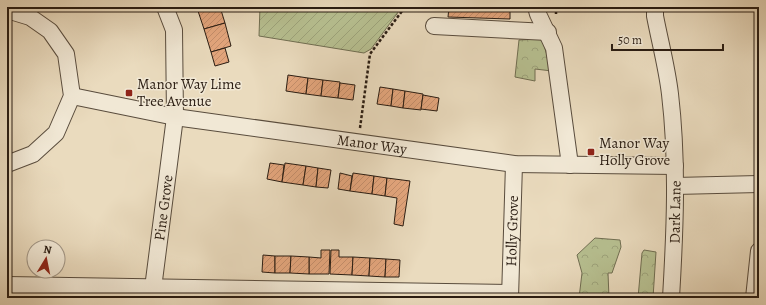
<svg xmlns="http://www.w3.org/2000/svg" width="766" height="305" viewBox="0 0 766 305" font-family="Alegreya,serif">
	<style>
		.park { fill: url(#park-crowns); stroke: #706e52 }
		.garden { fill: url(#garden-furrows); stroke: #706e52 }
		.building { fill: url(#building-hatch); stroke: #291c12 }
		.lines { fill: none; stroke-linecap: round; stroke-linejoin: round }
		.minor-casing { stroke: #594c3d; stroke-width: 18 }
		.path { stroke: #291c12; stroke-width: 2.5; stroke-dasharray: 3 2; stroke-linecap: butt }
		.minor { stroke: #f1e8d5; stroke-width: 16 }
		.poi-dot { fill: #8f2418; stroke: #f1e8d5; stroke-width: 1.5 }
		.labels { text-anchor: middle; stroke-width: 3; stroke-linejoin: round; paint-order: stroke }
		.poi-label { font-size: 15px; fill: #291c12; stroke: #f1e8d5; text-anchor: start }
		.street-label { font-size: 15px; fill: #291c12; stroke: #f1e8d5 }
	</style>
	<defs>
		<pattern id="park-crowns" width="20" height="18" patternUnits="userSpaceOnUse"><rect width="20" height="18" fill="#b7c091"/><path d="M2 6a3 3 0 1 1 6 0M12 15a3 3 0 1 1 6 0" fill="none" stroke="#9da47c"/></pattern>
		<pattern id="garden-furrows" width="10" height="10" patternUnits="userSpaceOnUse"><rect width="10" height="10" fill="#b7c091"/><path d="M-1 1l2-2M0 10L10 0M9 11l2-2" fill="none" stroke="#9da47c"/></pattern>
		<pattern id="building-hatch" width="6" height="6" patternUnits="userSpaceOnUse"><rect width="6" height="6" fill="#e4a67d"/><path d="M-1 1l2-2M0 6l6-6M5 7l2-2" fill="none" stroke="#c48e6b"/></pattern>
	</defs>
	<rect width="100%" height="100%" fill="#eadbbe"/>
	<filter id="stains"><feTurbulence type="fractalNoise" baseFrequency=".005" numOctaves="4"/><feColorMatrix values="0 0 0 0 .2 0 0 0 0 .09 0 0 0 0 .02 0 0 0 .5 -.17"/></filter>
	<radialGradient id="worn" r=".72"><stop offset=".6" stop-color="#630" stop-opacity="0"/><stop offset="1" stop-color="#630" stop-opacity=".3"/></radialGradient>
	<g class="park">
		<path d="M542,39L552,71L535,69V81L515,77L519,40Z"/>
		<path d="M595,238L620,240L621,247L612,273H608L609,298H579L582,273L577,255Z"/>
		<path d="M644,250L656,252L653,298H638L642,253Z"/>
	</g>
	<path class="garden" d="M260,7H402L371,49L364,53L259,36Z"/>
	<g class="building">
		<path d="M202,7H220L225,23L204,29L197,8Z"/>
		<path d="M449,7H510V19L448,17Z"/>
		<path d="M225,23L231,46L211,52L204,29Z"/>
		<path d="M225,48L229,62L215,66L211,52Z"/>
		<path d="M288,75L308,78L306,94L286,91Z"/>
		<path d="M308,78L323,80L321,96L306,94Z"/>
		<path d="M323,80L340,82L338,98L321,96Z"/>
		<path d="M340,83L355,85L353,100L338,98Z"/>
		<path d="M380,87L393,89L391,106L377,104Z"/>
		<path d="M393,89L405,91L403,108L391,106Z"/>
		<path d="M405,91L423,94L421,110L403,108Z"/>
		<path d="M423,95L439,98L437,111L421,109Z"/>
		<path d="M270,163L284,165L282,182L267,179Z"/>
		<path d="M285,163L306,166L303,185L282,182Z"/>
		<path d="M306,166L318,168L316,187L303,185Z"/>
		<path d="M318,168L331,170L328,188L316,187Z"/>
		<path d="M340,173L352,176L350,191L338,189Z"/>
		<path d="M353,173L374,176L372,194L350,191Z"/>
		<path d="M374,176L387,178L385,196L372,194Z"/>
		<path d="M387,178L410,181L403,226L394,224L397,198L385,196Z"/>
		<path d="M321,250H330L329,274H309V257L321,258Z"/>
		<path d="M331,250H339V257H353L352,275L330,274Z"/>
		<path d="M263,255L275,256V273L262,272Z"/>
		<path d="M275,256H291L290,273H275Z"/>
		<path d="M291,256L309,257V274L290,273Z"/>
		<path d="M353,257L370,258L369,276L352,275Z"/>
		<path d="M370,258L386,259L385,277L369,276Z"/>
		<path d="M386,259L400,260L399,277H385Z"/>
	</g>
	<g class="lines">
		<g class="minor-casing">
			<g id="minor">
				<path d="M536,7L538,14L554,48L570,165"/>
				<path d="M655,7V16C660,42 667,68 670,94C678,162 675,230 671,298"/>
				<path d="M7,10L30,17L50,31L66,54L72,96L56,133L33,154L7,164"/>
				<path d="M434,26L548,32"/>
				<path id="s1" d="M72,96L175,117L514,164L675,166"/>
				<path d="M675,186L759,184"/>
				<path d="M7,285L510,293"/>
				<path id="s2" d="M152,296L175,117L174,30L165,7"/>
				<path id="s3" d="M510,298L514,164"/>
				<path d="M754,298L759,251"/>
			</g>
		</g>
		<g class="path">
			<path d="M556,14V7"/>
			<path d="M360,128L370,54L405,7"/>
		</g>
		<use href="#minor" class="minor"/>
	</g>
	<g class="poi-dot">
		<rect x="125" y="89" width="8" height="8" rx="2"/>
		<rect x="587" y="148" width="8" height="8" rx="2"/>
	</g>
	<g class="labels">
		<g class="poi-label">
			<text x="137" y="89">Manor Way Lime<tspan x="137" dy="17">Tree Avenue</tspan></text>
			<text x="599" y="148">Manor Way<tspan x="599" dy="17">Holly Grove</tspan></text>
		</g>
		<g class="street-label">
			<text dy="5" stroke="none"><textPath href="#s1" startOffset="304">Manor Way</textPath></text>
			<text dy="5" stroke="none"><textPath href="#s2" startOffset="89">Pine Grove</textPath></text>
			<text transform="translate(675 212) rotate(-89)" y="5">Dark Lane</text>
			<text dy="5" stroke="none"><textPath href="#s3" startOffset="67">Holly Grove</textPath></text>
		</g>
	</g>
	<rect width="766" height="305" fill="none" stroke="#eadbbe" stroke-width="24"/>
	<rect x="8" y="8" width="750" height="289" fill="none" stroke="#291c12" stroke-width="2"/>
	<rect x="12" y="12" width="742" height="281" fill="none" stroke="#291c12"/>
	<g transform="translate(46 259) rotate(10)"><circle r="19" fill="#f1e8d5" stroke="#a19687"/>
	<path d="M0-3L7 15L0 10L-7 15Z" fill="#8f2418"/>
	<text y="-6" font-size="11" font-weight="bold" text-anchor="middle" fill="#291c12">N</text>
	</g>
	<path d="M612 44v6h111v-6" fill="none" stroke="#291c12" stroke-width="2"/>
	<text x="618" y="44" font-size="12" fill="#291c12" stroke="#f1e8d5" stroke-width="3" paint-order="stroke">50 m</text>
	<rect width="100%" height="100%" filter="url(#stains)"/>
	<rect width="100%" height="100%" fill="url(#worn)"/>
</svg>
